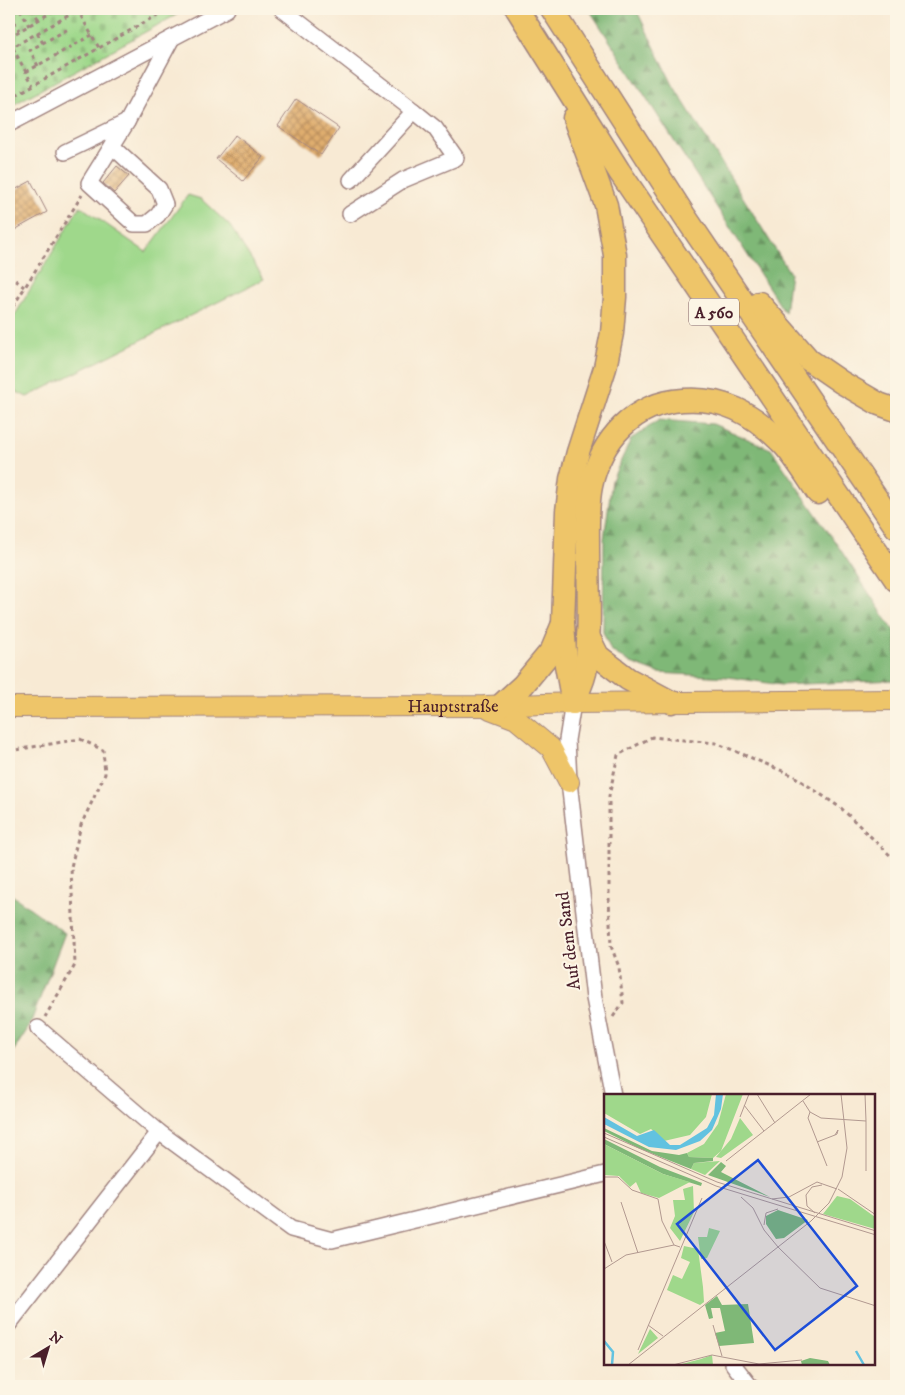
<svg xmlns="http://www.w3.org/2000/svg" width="905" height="1395" viewBox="0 0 905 1395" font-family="'IM FELL DW Pica',serif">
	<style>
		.green { fill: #9fd88b; stroke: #747c5b }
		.forest { fill: url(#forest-firs); stroke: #646c51 }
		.cemetery { fill: url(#cemetery-stones); stroke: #747c5b }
		.building { fill: url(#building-cross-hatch) }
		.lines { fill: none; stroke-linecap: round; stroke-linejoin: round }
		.minor-casing { stroke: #a18480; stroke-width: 18 }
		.major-casing { stroke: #a18480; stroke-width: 22 }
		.highway-casing { stroke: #a18480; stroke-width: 25 }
		.path { stroke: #a18480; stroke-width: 3; stroke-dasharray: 4 4; stroke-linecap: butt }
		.minor { stroke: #fff; stroke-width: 15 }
		.major { stroke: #eec569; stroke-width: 20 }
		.highway { stroke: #eec569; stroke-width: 22 }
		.labels { text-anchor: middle; stroke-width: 4; stroke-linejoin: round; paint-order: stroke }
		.shield { fill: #fcf5e5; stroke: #7f5f63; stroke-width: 1 }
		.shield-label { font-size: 16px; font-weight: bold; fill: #4a1f2b }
		.street-label { font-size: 18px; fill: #4a1f2b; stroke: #fcf5e5 }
		.inset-river { fill: none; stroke: #62c2e0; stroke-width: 2.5 }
		.inset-road { fill: none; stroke: #b29990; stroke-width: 1 }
		.view { fill: #1d4ed8; fill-opacity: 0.15; stroke: #1d4ed8; stroke-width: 2.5 }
		.inset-edge { fill: none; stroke: #4a1f2b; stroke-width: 2.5 }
	</style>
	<defs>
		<pattern id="forest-firs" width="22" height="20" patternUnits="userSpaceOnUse" patternTransform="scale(1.25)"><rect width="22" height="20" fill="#7fb877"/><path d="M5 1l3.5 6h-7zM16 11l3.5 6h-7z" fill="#6a9562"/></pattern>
		<pattern id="cemetery-stones" width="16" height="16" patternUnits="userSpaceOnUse" patternTransform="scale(1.25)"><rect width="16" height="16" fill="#9fd88b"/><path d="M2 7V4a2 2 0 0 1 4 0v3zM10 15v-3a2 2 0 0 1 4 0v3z" fill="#8ab978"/></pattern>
		<pattern id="building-cross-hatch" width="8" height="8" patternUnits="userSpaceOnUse" patternTransform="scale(1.25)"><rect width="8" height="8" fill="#dfad6e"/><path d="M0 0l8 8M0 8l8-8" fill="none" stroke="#b78c5b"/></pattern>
	</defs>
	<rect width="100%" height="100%" fill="#fcf5e5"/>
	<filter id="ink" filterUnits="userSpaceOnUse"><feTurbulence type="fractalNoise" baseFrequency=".02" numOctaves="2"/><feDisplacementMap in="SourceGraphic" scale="10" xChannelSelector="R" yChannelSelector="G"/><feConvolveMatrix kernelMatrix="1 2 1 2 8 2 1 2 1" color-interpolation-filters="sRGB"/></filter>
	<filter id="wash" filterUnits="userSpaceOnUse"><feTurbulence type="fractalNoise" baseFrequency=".0096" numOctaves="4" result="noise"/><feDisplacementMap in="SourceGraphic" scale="20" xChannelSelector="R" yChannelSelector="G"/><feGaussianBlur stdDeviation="1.12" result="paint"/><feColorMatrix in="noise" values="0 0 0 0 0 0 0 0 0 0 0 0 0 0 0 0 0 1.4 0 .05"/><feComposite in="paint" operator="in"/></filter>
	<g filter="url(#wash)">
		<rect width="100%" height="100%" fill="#f8ead4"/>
		<path class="green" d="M188,195L201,199L230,226L264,279L27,397L9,388V325L80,206L146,252Z"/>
		<g class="forest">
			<path d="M589,9H636L673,85L790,273L785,313Z"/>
			<path d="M659,420L713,424L771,449L836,543L896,634V680L781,685L728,677L658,673L631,663L611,651L603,632L604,539L612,480L631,439Z"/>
			<path d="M9,893L65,933L29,1027L9,1058Z"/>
		</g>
		<path class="cemetery" d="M9,9H187L9,107Z"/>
		<g id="blocks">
			<g class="building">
				<path d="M296,99L339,128L321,155L278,126Z"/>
				<path d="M235,135L263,157L243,181L216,159Z"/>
				<path d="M117,166L129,176L114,193L103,183Z"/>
				<path d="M31,181L47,212L9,233V193Z"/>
			</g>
		</g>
	</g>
	<g filter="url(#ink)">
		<use href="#blocks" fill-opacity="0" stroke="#a18480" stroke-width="1"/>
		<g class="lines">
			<g class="minor-casing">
				<g id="minor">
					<path d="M282,9L414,111L351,180"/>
					<path d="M9,124L227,9"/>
					<path d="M112,146L159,189L165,204L158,215L147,224H134L89,183L127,122L172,38"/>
					<path d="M65,152L127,122"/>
					<path d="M350,214L403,180L456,158L435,128L414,111"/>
					<path d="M573,703L567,740L569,782L594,998L613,1095"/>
					<path d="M38,1028L159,1132"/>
					<path d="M9,1324L159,1132L291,1229L332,1240L605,1174"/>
					<path d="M733,1364L750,1386"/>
				</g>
			</g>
			<g class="major-casing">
				<g id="major">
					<path id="s1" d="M9,707L484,706L573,703L896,700"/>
					<path d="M490,709L516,719L551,748L569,782"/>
				</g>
			</g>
			<g class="highway-casing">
				<g id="highway">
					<path d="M517,9L619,171L896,580"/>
					<path d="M552,9L684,215L896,527"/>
					<path d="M759,303L809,360L841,382L879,404L896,410"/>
					<path d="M588,636L598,656L628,679L671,702"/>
					<path d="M573,703L566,665L563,623L567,511L571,479L578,452L605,368L612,333L615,297V255L606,205L574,118"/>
					<path d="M573,703C578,692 585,679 586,667C591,628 588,586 588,546C588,526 587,506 591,486C601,439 634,403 683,400C723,397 752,413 780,441C794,454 807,477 818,493"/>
					<path d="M500,706L523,685L552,650L562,626"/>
				</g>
			</g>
			<g class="path">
				<path d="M20,9L29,26"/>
				<path d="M32,9L39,20"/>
				<path d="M43,9L47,16"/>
				<path d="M77,9L99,48"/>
				<path d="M9,11L10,14L20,9"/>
				<path d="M96,12L102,9"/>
				<path d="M10,14L19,30"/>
				<path d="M37,33L43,43"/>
				<path d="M9,37L57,9"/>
				<path d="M9,41L33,85"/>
				<path d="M9,49L80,9"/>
				<path d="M9,62L18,57"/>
				<path d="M38,66L30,50L70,28"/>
				<path d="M26,72L92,35"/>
				<path d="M9,99L168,9"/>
				<path d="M9,275L24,287"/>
				<path d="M9,313L82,195"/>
				<path d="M9,751L80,739L103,750L105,774L81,825L71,867L75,965L45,1017"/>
				<path d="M613,1017L623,1003L619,967L611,946L609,898V796L618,755L652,737L716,743L792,775L841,808L896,861"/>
			</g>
			<use href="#minor" class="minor"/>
			<use href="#major" class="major"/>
			<use href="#highway" class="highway"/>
		</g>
	</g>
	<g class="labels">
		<rect class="shield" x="689" y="298.5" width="50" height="27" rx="4"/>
		<g class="shield-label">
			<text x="714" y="318">A 560</text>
		</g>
		<g class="street-label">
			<text dy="6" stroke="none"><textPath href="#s1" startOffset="444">Hauptstraße</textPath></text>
			<text transform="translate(568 941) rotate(-97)" y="6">Auf dem Sand</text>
		</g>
	</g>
	<g transform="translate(604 1094)">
		<rect width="271" height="271" fill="#f8ead4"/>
		<path d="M0,0H108L102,23L86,41L60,47L47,35L36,40L0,19ZM122,0H139L117,57L109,64L85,63L83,59L100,50L114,30ZM136,24L149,41L117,64L112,63L127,45ZM116,67L101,81L87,75L90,69ZM233,102L246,105L271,123V135L219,120ZM105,134L116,137L103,164L97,165L94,143H103ZM80,152L94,155L99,193L100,208L96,211L63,196L69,181L78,185L86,168L77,164ZM46,235L54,244L34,260ZM108,261L109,271H74L97,265Z" fill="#9fd88b"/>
		<path d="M0,34L48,57L75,61L83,59L85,63L109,64V67L90,69L87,75L34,54L0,37ZM0,45L56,73L98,89L97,92L59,80L0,50ZM117,68L122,72L117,78L166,103L104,81ZM174,116L204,126L180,144L172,145L162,130V122ZM113,202L118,211L144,210L150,249L115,252L111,239L121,237L116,214H107L109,224L105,225L101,211ZM206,264L224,267L226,271H198L197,267Z" fill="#7fb877"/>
		<path d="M0,50L59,80L86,88L55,104L37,99L32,88L26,93L15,82L0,81ZM89,92L90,118L76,147L66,134L71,122L69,106H81L79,95Z" fill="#9fd88b"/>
		<path d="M112,0H119L117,15L108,36L96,47L72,56L45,53L0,30V23L33,42L50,36L66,51H76L103,34L110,21Z" fill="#62c2e0"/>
		<path class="inset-river" d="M34,45L50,50M0,247L9,258L8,271M252,257L260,271"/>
		<path class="inset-road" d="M153,0L171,29M199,7L206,18L217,24L262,27L261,0M140,11L160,37M206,18L204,24L223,72M136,23L145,0M262,27V77M0,39L113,88L272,137M0,43L112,92L272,141M213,48L231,41L233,40L234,36L231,41M122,67L207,0M0,83H14L28,96L54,105L58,127L70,151M234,95L272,121M137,103L149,114L160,136L174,153M168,105L185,103L213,88L233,95M17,108L34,159M211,119L203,112L202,101L208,93L218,91M160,131L162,119L174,115M0,147L8,168M174,153L216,194L272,212M0,175L22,161L70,151L76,153M44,231L59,242M109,231L118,262M34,256L98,104M24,271L207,127L225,109L238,83L243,54L237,0M69,271L108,261L155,270L198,266"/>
		<path class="view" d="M154,66L253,192L171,256L73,130Z"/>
		<rect width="271" height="271" class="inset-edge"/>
	</g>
	<rect width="905" height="1395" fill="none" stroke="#fcf5e5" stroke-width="30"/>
	<g transform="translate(48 1348) rotate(38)" stroke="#fcf5e5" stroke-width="4" paint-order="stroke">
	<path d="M0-4L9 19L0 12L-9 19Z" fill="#4a1f2b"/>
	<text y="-8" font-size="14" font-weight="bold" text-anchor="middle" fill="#4a1f2b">N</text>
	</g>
</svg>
